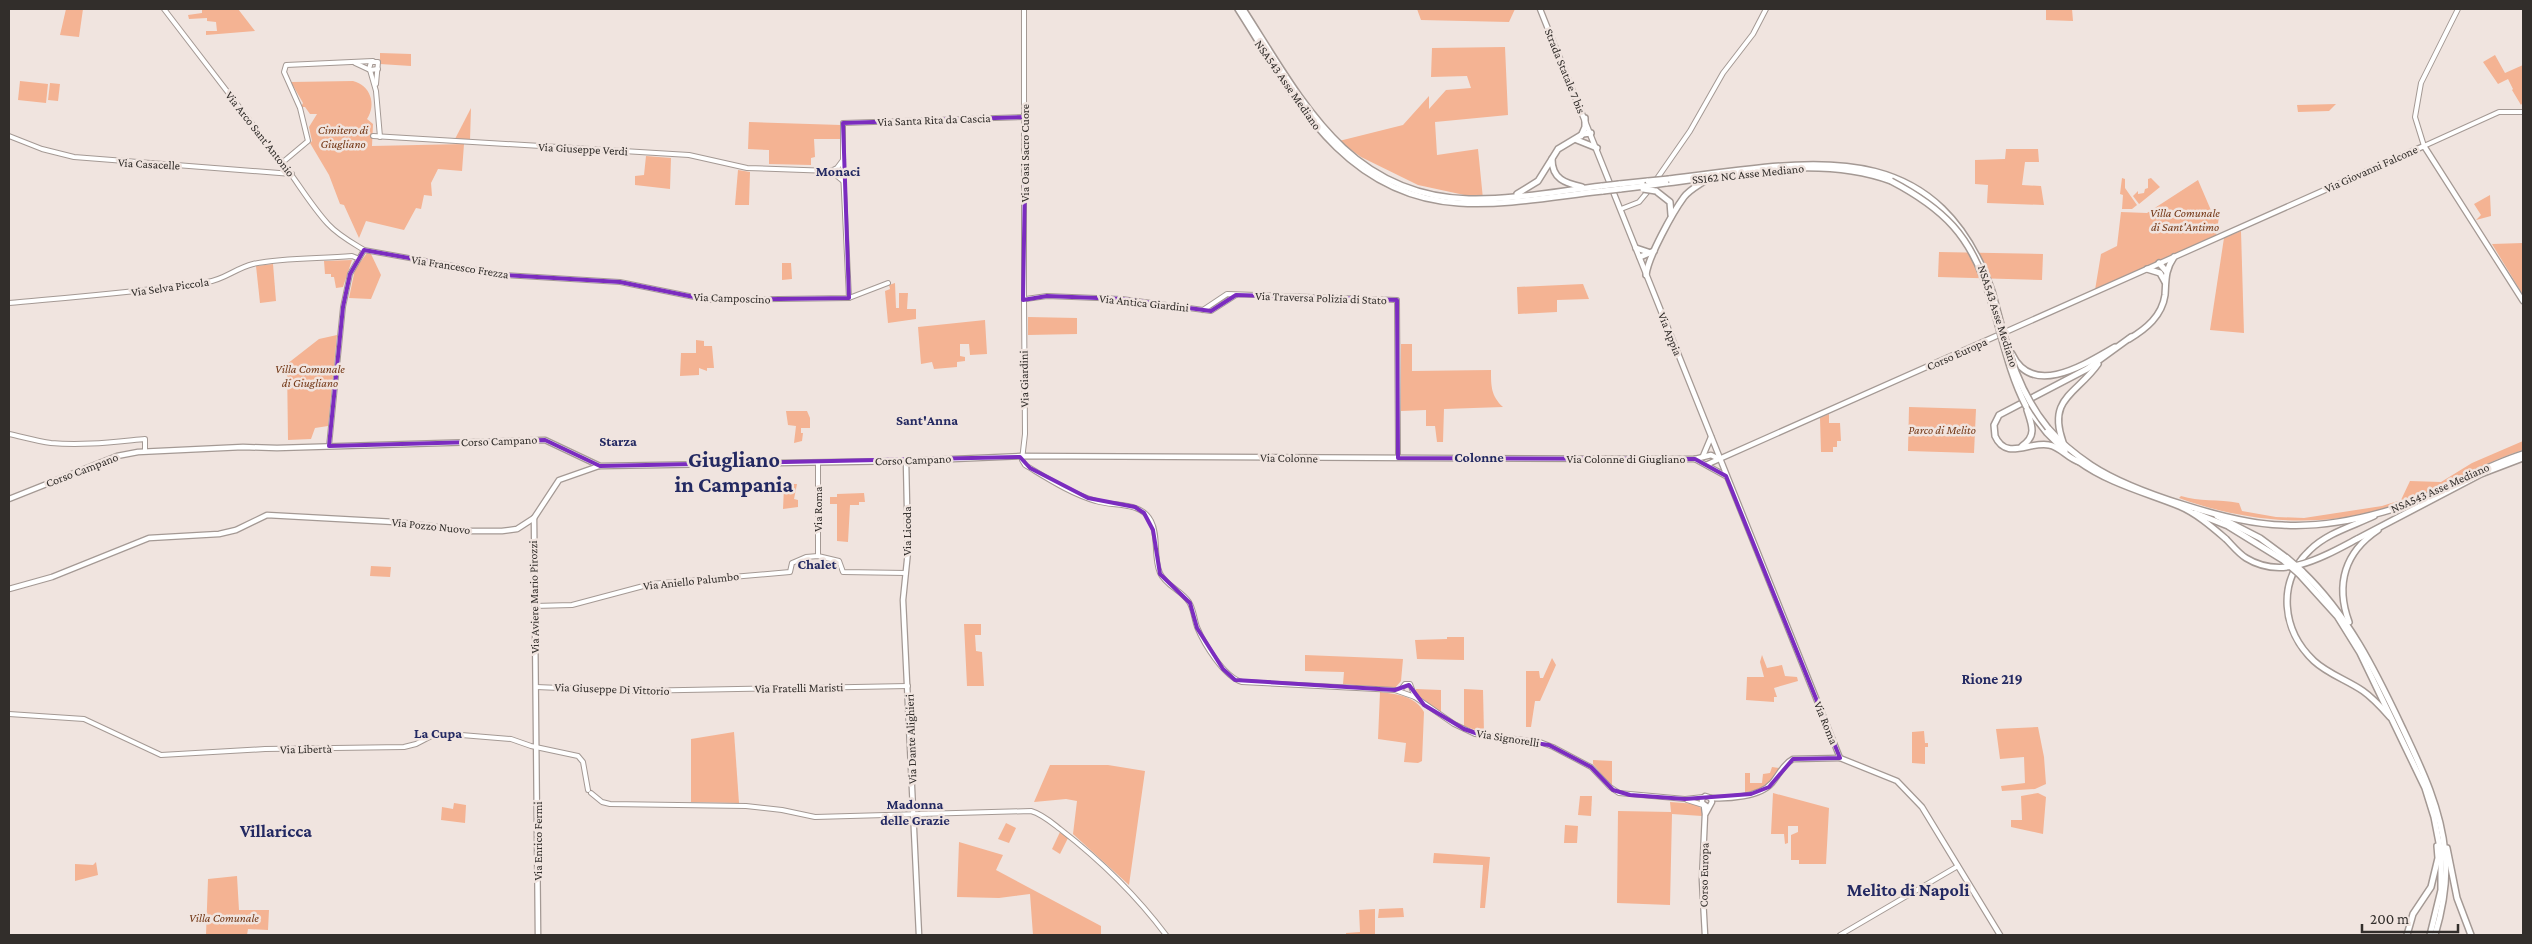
<svg xmlns="http://www.w3.org/2000/svg" width="2532" height="944" viewBox="0 0 2532 944" font-family="'Crimson Pro',serif">
	<style>
		.green { fill: #f4b393 }
		.lines { fill: none; stroke-linecap: round; stroke-linejoin: round }
		.tertiary-casing { stroke: #a49994; stroke-width: 6 }
		.secondary-casing { stroke: #a49994; stroke-width: 7 }
		.primary-casing { stroke: #a49994; stroke-width: 7 }
		.trunk-casing { stroke: #a49994; stroke-width: 8 }
		.tertiary { stroke: #fff; stroke-width: 4 }
		.secondary { stroke: #fff; stroke-width: 4.5 }
		.primary { stroke: #fff; stroke-width: 4.5 }
		.trunk { stroke: #fff; stroke-width: 5 }
		.trunk-bridge-casing { stroke: #a49994; stroke-width: 8; stroke-linecap: butt }
		.trunk-bridge { stroke: #fff; stroke-width: 5 }
		.marked { fill: none; stroke: #7b2cbf; stroke-width: 4; stroke-linejoin: round }
		.labels { text-anchor: middle; stroke-width: 5; stroke-linejoin: round; paint-order: stroke }
		.street-label { font-size: 12px; fill: #322e2b; stroke: #f0e4df }
		.park-label { font-size: 12px; font-style: italic; fill: #733715; stroke: #f0e4df }
		.neighbourhood-label { font-size: 14px; font-weight: bold; fill: #232962; stroke: #f0e4df }
		.quarter-label { font-size: 15px; font-weight: bold; fill: #232962; stroke: #f0e4df }
		.district-label { font-size: 18px; font-weight: bold; fill: #232962; stroke: #f0e4df }
		.town-label { font-size: 22px; font-weight: bold; fill: #232962; stroke: #f0e4df }
	</style>
	<rect width="100%" height="100%" fill="#f0e4df"/>
	<g class="green">
		<path d="M66,9H83L79,37L60,35Z"/>
		<path d="M202,9H238L255,31L206,35V31H217L216,22L207,21V18L189,19L188,15L202,13Z"/>
		<path d="M1417,9H1515L1509,22L1421,20Z"/>
		<path d="M2046,9H2072L2073,21L2046,20Z"/>
		<path d="M1505,47L1508,115L1435,122L1437,155L1478,149L1483,199L1418,185L1361,157L1339,141L1403,125L1429,96V109L1446,90L1471,88L1467,76L1431,77L1432,48Z"/>
		<path d="M380,53L411,54V66L380,64Z"/>
		<path d="M2495,55L2505,73L2523,65V102L2521,105L2512,90L2513,89L2508,79L2498,84L2483,62Z"/>
		<path d="M20,81L48,84L46,103L18,100Z"/>
		<path d="M353,81C370,85 377,104 367,119L373,124L372,146L464,144L462,171L438,169L431,183L432,196L424,195L421,209L416,208L404,230L366,221L359,238L344,205L340,204L329,175L310,143L312,141L309,127L317,114H310L305,107H301L303,103L291,82Z"/>
		<path d="M50,83L60,84L58,101L48,100Z"/>
		<path d="M2336,104L2329,111L2298,112L2297,105Z"/>
		<path d="M471,108L470,140L455,139Z"/>
		<path d="M749,122L841,125V139H814L815,157L811,158V165L769,164V150L748,149Z"/>
		<path d="M2006,149H2038L2039,162H2025L2022,185L2041,186L2044,205L1987,203L1988,185L1975,184V160L2005,159Z"/>
		<path d="M646,156L671,158L670,189L635,185V176L644,175Z"/>
		<path d="M738,170L750,172L749,205H735Z"/>
		<path d="M2122,178L2125,179V188L2137,205L2132,209H2122L2123,195L2120,194Z"/>
		<path d="M2151,178L2160,187L2139,204L2133,196L2138,191V194L2144,193L2145,189L2148,188V179Z"/>
		<path d="M2198,180L2213,215L2219,217L2216,236L2095,290L2101,254L2117,246L2121,212L2147,213Z"/>
		<path d="M2490,195L2491,216L2476,220L2481,215L2474,204Z"/>
		<path d="M2241,231L2244,333L2210,330L2224,238Z"/>
		<path d="M2523,243V295L2492,244Z"/>
		<path d="M1939,252L2043,254L2042,280L1938,277Z"/>
		<path d="M367,253L371,254L381,275L371,299L349,298L355,269Z"/>
		<path d="M352,260L343,287L336,288L334,277H331V274H325L324,261Z"/>
		<path d="M782,263H791L792,279L782,280Z"/>
		<path d="M273,264L276,301L260,303L256,266Z"/>
		<path d="M895,283L896,308H899V293H908L907,309H916V319L888,323L885,291L890,289L889,285Z"/>
		<path d="M1583,284L1589,299L1557,300V312L1518,314L1517,287Z"/>
		<path d="M1028,317L1077,318V334L1028,335Z"/>
		<path d="M985,320L987,354L970,355L969,344H960V356L965,357V361L957,362V367L934,369L932,362L921,364L918,327Z"/>
		<path d="M337,335L328,426L315,428L311,439L288,440L287,364L319,339Z"/>
		<path d="M696,340L704,341V346H712L714,368H707V371L699,368V375L680,376L681,353H696Z"/>
		<path d="M1401,344H1412V371L1491,370C1491,386 1491,396 1503,407L1444,409L1443,442H1437L1435,426H1426V410L1401,411Z"/>
		<path d="M1909,407L1976,409L1974,453L1908,451Z"/>
		<path d="M786,411H807L810,418V428H801V433H803L802,441L794,443L796,426L788,425Z"/>
		<path d="M1829,414V423H1840L1841,441H1837V447H1833V452H1821L1820,418Z"/>
		<path d="M2523,441V450C2485,462 2452,482 2416,498C2340,530 2256,526 2179,498L2181,496C2199,502 2218,499 2239,503L2242,511L2276,517L2304,518L2382,506L2401,500L2410,481L2441,482L2472,463Z"/>
		<path d="M789,484H797L794,499L798,500V507L783,509L784,487Z"/>
		<path d="M864,493L865,502H859V505H850L848,542L837,541V504H830V497H837V494Z"/>
		<path d="M371,566L391,567L390,577L370,576Z"/>
		<path d="M964,624H981V635H975L976,651L982,652L984,686H967Z"/>
		<path d="M1447,637H1464V660L1417,659L1415,640L1447,639Z"/>
		<path d="M1305,655L1403,659L1401,681L1395,688L1343,684L1344,672L1305,671Z"/>
		<path d="M1762,655L1767,668L1782,665L1785,676L1797,677L1798,681L1774,688L1777,697H1774V702L1746,700L1747,677H1764L1760,662Z"/>
		<path d="M1552,658L1556,665L1540,701H1535L1531,727H1526V671H1539L1540,678H1543Z"/>
		<path d="M1416,689L1441,690V713L1415,693Z"/>
		<path d="M1464,689L1483,690L1484,733L1464,726Z"/>
		<path d="M1380,692C1396,694 1416,696 1424,712L1422,761L1418,763L1404,762L1406,743L1378,739Z"/>
		<path d="M2038,727L2044,757L2046,784L2035,789L2002,791L2001,786L2025,783L2024,757L2000,759L1996,729Z"/>
		<path d="M1924,731L1925,743H1928V747H1925V764L1912,763V732Z"/>
		<path d="M734,732L739,803L691,802V739Z"/>
		<path d="M1593,760L1612,761V787L1593,764Z"/>
		<path d="M1050,765H1108L1145,771L1129,885L1073,834L1077,801L1066,799L1034,802Z"/>
		<path d="M1772,767L1779,768C1771,783 1762,791 1745,792V773H1750V783H1762L1763,774L1770,773Z"/>
		<path d="M1773,793L1829,808L1826,864H1799V860H1791V835L1798,832V826H1788V843L1785,844L1784,834H1771Z"/>
		<path d="M2038,793L2046,797L2043,834L2011,827V820H2022L2021,796Z"/>
		<path d="M1580,796H1592L1591,816L1578,815Z"/>
		<path d="M1670,802L1697,804L1703,811L1702,816L1672,814L1670,905L1617,903L1618,811L1671,812Z"/>
		<path d="M454,803L466,805L465,823L441,820L442,807L453,809Z"/>
		<path d="M1006,823L1016,828L1009,843L998,839Z"/>
		<path d="M1565,825L1578,826L1577,843H1564Z"/>
		<path d="M1060,832L1068,838L1060,854L1052,849Z"/>
		<path d="M959,842L1003,855L996,870L1101,926V935H1033L1030,894L999,898L957,897Z"/>
		<path d="M1434,853L1490,857L1485,908H1480L1483,865L1433,863Z"/>
		<path d="M96,862L98,875L75,881V864L93,865Z"/>
		<path d="M237,876L239,910H269L268,930L248,929L247,935H206L208,879Z"/>
		<path d="M1403,908L1404,917L1378,918L1379,909Z"/>
		<path d="M1375,909V935H1346V933L1360,932L1359,910Z"/>
	</g>
	<g class="lines">
		<g class="tertiary-casing">
			<g id="tertiary">
				<path d="M164,9L269,146C291,170 306,200 328,224C338,235 351,242 364,250L505,275L620,282L709,300L849,298L888,283"/>
				<path d="M2458,9L2421,83L2415,117L2424,146L2499,112H2523"/>
				<path d="M355,63L370,70L378,69"/>
				<path d="M369,69L371,62H378L376,84"/>
				<path d="M370,70L376,91L380,137"/>
				<path d="M9,136L42,149L74,157L292,174"/>
				<path d="M373,136L689,155L747,168L831,171L837,168L843,160"/>
				<path d="M283,162L308,141L300,108L284,72L286,65L373,61"/>
				<path d="M831,171L843,181"/>
				<path d="M1656,180L1690,131L1723,73L1753,34L1766,9"/>
				<path d="M1621,209L1639,202L1649,190"/>
				<path d="M849,298L843,171V123L1026,117"/>
				<path d="M1024,298V9"/>
				<path d="M1026,299L1047,296L1122,299L1211,311L1236,295"/>
				<path d="M1024,301L1025,434L1022,460L1025,465C1047,478 1071,494 1096,501C1114,507 1141,501 1151,521C1159,536 1153,557 1160,573C1166,586 1181,590 1189,602C1194,610 1194,619 1197,627C1204,644 1224,677 1242,682L1395,690L1415,697L1454,724L1475,734L1540,742L1553,747L1591,767L1610,787L1619,793L1685,799L1703,797"/>
				<path d="M9,303C75,297 141,292 207,282C224,280 236,268 253,264C285,257 320,259 352,256L357,258"/>
				<path d="M1203,310L1227,294L1397,300L1398,458"/>
				<path d="M9,434C23,437 37,441 51,443C82,446 113,442 145,439V451"/>
				<path d="M329,446L343,307L350,274L364,250"/>
				<path d="M818,462V556"/>
				<path d="M534,606L572,605L651,584L790,572L792,563L806,557L818,556L839,561L843,572L906,573"/>
				<path d="M536,687L631,691L908,686"/>
				<path d="M1402,688L1405,684H1410L1415,697"/>
				<path d="M9,714L84,719L161,755L265,749L404,747L416,744L437,733L511,739L531,746L578,756L583,762L588,790"/>
				<path d="M591,793L602,802L610,804L746,806L782,810L815,817L1031,811C1042,814 1051,822 1060,829C1100,860 1136,895 1166,935"/>
				<path d="M1687,800L1703,805"/>
				<path d="M1840,935L1958,866"/>
			</g>
		</g>
		<g class="secondary-casing">
			<g id="secondary">
				<path d="M1703,456L1711,437"/>
				<path d="M1695,459L1726,476"/>
				<path d="M906,461L908,551L903,600L919,935"/>
				<path d="M1708,464L2424,146L2523,301"/>
				<path d="M9,499L117,456L138,452L243,447L277,448L545,440L600,466L906,461L1021,456L1654,459H1695L1711,455L1719,459"/>
				<path d="M534,518L538,935"/>
				<path d="M9,589L52,577L149,538L219,534L236,530L267,515L395,522L471,531H502L517,529L534,518L559,480L599,466"/>
			</g>
		</g>
		<g class="primary-casing">
			<g id="primary">
				<path d="M1540,9L1840,758L1897,781L1922,807L2000,935"/>
				<path d="M1711,798C1728,799 1760,797 1772,783C1779,775 1783,764 1793,759L1840,758"/>
				<path d="M1704,806L1705,814L1702,880L1705,935"/>
				<path d="M1706,813L1712,802L1711,798L1705,796L1702,799V803L1708,807"/>
			</g>
		</g>
		<g class="trunk-casing">
			<g id="trunk">
				<path d="M1238,9C1293,95 1342,196 1459,203C1506,206 1556,196 1603,191"/>
				<path d="M1243,9C1301,99 1347,196 1469,199C1513,200 1558,191 1602,186"/>
				<path d="M1581,136L1585,127V118"/>
				<path d="M1577,140L1597,148"/>
				<path d="M1552,159C1552,179 1565,183 1582,187"/>
				<path d="M1669,179C1805,163 1934,129 1992,291"/>
				<path d="M1666,183C1740,174 1819,155 1891,181"/>
				<path d="M1619,184L1648,181"/>
				<path d="M1620,189L1645,186"/>
				<path d="M1656,191L1670,202L1671,215"/>
				<path d="M1517,194L1538,181L1558,149L1583,134L1591,133"/>
				<path d="M1636,248L1648,252"/>
				<path d="M1640,257L1654,251"/>
				<path d="M2159,263L2166,271"/>
				<path d="M2147,269L2160,273L2165,282"/>
				<path d="M1646,275C1648,257 1673,212 1684,197C1689,190 1699,185 1706,180"/>
				<path d="M2129,339C2146,329 2162,316 2165,295C2166,280 2165,270 2174,257"/>
				<path d="M2012,354C2033,399 2087,363 2115,347"/>
				<path d="M2026,406L2047,433L2065,451"/>
				<path d="M2048,428C2060,442 2076,455 2091,465C2132,492 2233,524 2282,525C2315,527 2351,521 2383,512C2432,499 2475,469 2523,454"/>
				<path d="M2063,442C2047,398 2077,394 2098,364"/>
				<path d="M2022,446C2037,436 2032,425 2027,410"/>
				<path d="M2078,461C2108,483 2144,492 2179,506C2196,513 2212,527 2226,539"/>
				<path d="M2080,462C2068,459 2061,447 2049,445C2029,441 2006,461 1995,436L1994,425L1999,415L2087,369L2131,337"/>
				<path d="M2195,513L2228,526L2283,560"/>
				<path d="M2217,516L2260,538L2287,558"/>
				<path d="M2374,516C2353,526 2327,533 2310,550C2276,582 2282,631 2314,661C2328,674 2347,680 2363,691C2373,698 2382,708 2390,717"/>
				<path d="M2357,539L2481,474L2523,458"/>
				<path d="M2302,571C2348,615 2375,670 2402,727C2421,767 2441,808 2445,853C2448,881 2443,908 2435,935"/>
				<path d="M2299,574L2337,616L2360,653L2425,788L2434,817L2441,853V890L2430,935"/>
				<path d="M2349,622C2335,584 2345,552 2378,530"/>
				<path d="M2447,848L2457,898L2471,935"/>
				<path d="M2407,935L2413,914L2431,887L2438,858L2437,846"/>
			</g>
		</g>
		<use href="#tertiary" class="tertiary"/>
		<use href="#secondary" class="secondary"/>
		<use href="#primary" class="primary"/>
		<use href="#trunk" class="trunk"/>
		<g class="trunk-bridge-casing">
			<g id="trunk-bridge">
				<path d="M1648,181L1669,179"/>
				<path d="M1891,181C1914,193 1935,206 1953,226C1997,275 1996,349 2026,406"/>
				<path d="M1602,186L1619,184"/>
				<path d="M1645,186L1666,183"/>
				<path d="M1643,189L1656,191"/>
				<path d="M1603,191L1620,189"/>
				<path d="M1992,291C2006,341 2014,386 2048,428"/>
				<path d="M2226,539C2232,545 2238,553 2246,558C2283,581 2323,557 2357,539"/>
				<path d="M2287,558L2302,571"/>
				<path d="M2283,560L2299,574"/>
			</g>
		</g>
		<use href="#trunk-bridge" class="trunk-bridge"/>
	</g>
	<path class="marked" d="M1026,117L1023,300L1047,296L1122,299L1211,311L1236,295L1397,300L1398,458L1695,459L1726,476L1840,758L1793,759L1769,787L1751,794L1685,799L1630,795L1613,790L1591,767L1549,745L1484,736L1464,729L1424,705L1409,685L1395,690L1235,680L1223,669L1197,628L1190,603L1160,574L1153,530L1144,513L1135,507L1088,498L1030,468L1020,457L600,466L545,440L329,446L343,307L350,274L364,250L505,275L620,282L709,300L849,298L843,123Z"/>
	<g class="labels">
		<g class="street-label">
			<text transform="translate(1565 71) rotate(68)" y="4">Strada Statale 7 bis</text>
			<text transform="translate(1288 85) rotate(55)" y="4">NSA543 Asse Mediano</text>
			<text transform="translate(934 120) rotate(-2)" y="4">Via Santa Rita da Cascia</text>
			<text transform="translate(260 134) rotate(52)" y="4">Via Arco Sant'Antonio</text>
			<text transform="translate(583 149) rotate(3)" y="4">Via Giuseppe Verdi</text>
			<text transform="translate(1025 153) rotate(-90)" y="4">Via Oasi Sacro Cuore</text>
			<text transform="translate(149 164) rotate(3)" y="4">Via Casacelle</text>
			<text transform="translate(2371 169) rotate(-24)" y="4">Via Giovanni Falcone</text>
			<text transform="translate(1748 174) rotate(-6)" y="4">SS162 NC Asse Mediano</text>
			<text transform="translate(460 267) rotate(9)" y="4">Via Francesco Frezza</text>
			<text transform="translate(170 287) rotate(-8)" y="4">Via Selva Piccola</text>
			<text transform="translate(732 298) rotate(2)" y="4">Via Camposcino</text>
			<text transform="translate(1321 298) rotate(2)" y="4">Via Traversa Polizia di Stato</text>
			<text transform="translate(1144 303) rotate(6)" y="4">Via Antica Giardini</text>
			<text transform="translate(1998 316) rotate(72)" y="4">NSA543 Asse Mediano</text>
			<text transform="translate(1670 334) rotate(68)" y="4">Via Appia</text>
			<text transform="translate(1957 354) rotate(-24)" y="4">Corso Europa</text>
			<text transform="translate(1024 379) rotate(-91)" y="4">Via Giardini</text>
			<text transform="translate(499 441) rotate(-2)" y="4">Corso Campano</text>
			<text transform="translate(1289 458) rotate(1)" y="4">Via Colonne</text>
			<text x="1626" y="463">Via Colonne di Giugliano</text>
			<text transform="translate(913 460) rotate(-2)" y="4">Corso Campano</text>
			<text transform="translate(82 470) rotate(-21)" y="4">Corso Campano</text>
			<text transform="translate(2440 488) rotate(-24)" y="4">NSA543 Asse Mediano</text>
			<text transform="translate(818 509) rotate(-90)" y="4">Via Roma</text>
			<text transform="translate(431 526) rotate(6)" y="4">Via Pozzo Nuovo</text>
			<text transform="translate(907 531) rotate(-90)" y="4">Via Licoda</text>
			<text transform="translate(691 581) rotate(-6)" y="4">Via Aniello Palumbo</text>
			<text transform="translate(534 597) rotate(-91)" y="4">Via Aviere Mario Pirozzi</text>
			<text transform="translate(799 688) rotate(-1)" y="4">Via Fratelli Maristi</text>
			<text transform="translate(612 689) rotate(2)" y="4">Via Giuseppe Di Vittorio</text>
			<text transform="translate(1826 723) rotate(68)" y="4">Via Roma</text>
			<text transform="translate(1508 738) rotate(9)" y="4">Via Signorelli</text>
			<text transform="translate(911 739) rotate(-92)" y="4">Via Dante Alighieri</text>
			<text transform="translate(306 749) rotate(-1)" y="4">Via Libertà</text>
			<text transform="translate(538 841) rotate(-90)" y="4">Via Enrico Fermi</text>
			<text transform="translate(1704 875) rotate(-89)" y="4">Corso Europa</text>
		</g>
		<g class="park-label">
			<text x="343" y="134">Cimitero di<tspan x="343" dy="14">Giugliano</tspan></text>
			<text x="2185" y="217">Villa Comunale<tspan x="2185" dy="14">di Sant'Antimo</tspan></text>
			<text x="310" y="373">Villa Comunale<tspan x="310" dy="14">di Giugliano</tspan></text>
			<text x="1942" y="434">Parco di Melito</text>
			<text x="224" y="922">Villa Comunale</text>
		</g>
		<g class="neighbourhood-label">
			<text x="838" y="176">Monaci</text>
			<text x="927" y="425">Sant'Anna</text>
			<text x="618" y="446">Starza</text>
			<text x="1479" y="462">Colonne</text>
			<text x="817" y="569">Chalet</text>
			<text x="438" y="738">La Cupa</text>
			<text x="915" y="809">Madonna<tspan x="915" dy="16">delle Grazie</tspan></text>
		</g>
		<g class="quarter-label">
			<text x="1992" y="684">Rione 219</text>
		</g>
		<g class="district-label">
			<text x="276" y="837">Villaricca</text>
			<text x="1908" y="896">Melito di Napoli</text>
		</g>
		<g class="town-label">
			<text x="734" y="467">Giugliano<tspan x="734" dy="25">in Campania</tspan></text>
		</g>
	</g>
	<rect width="2532" height="944" fill="none" stroke="#322e2b" stroke-width="20"/>
	<path d="M2362 924v8h96v-8" fill="none" stroke="#322e2b" stroke-width="2.5"/>
	<text x="2370" y="924" font-size="15" fill="#322e2b" stroke="#f0e4df" stroke-width="4" paint-order="stroke">200 m</text>
</svg>
